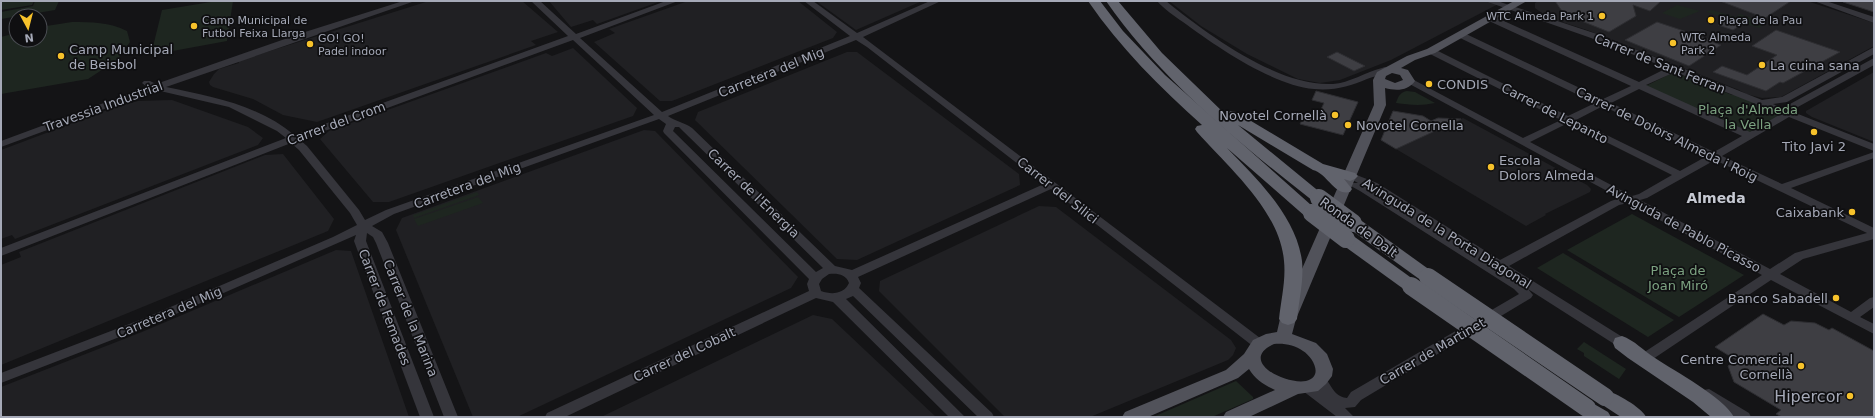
<svg xmlns="http://www.w3.org/2000/svg" width="1875" height="418" viewBox="0 0 1875 418" font-family="'DejaVu Sans',sans-serif">
	<style>
		.built { fill: #202023 }
		.green { fill: #1e2620 }
		.building { fill: #3e3e43; stroke: #2e2e32 }
		.lines { fill: none; stroke-linecap: round; stroke-linejoin: round }
		.minor { fill: #35353b; fill-rule: evenodd }
		.major { fill: #51525a; fill-rule: evenodd }
		.highway { fill: #61636c; fill-rule: evenodd }
		.highway-bridge { stroke: #61636c; stroke-width: 18 }
		.poi-dot { fill: #f7c22b; stroke: #0f0f11; stroke-width: 1.5 }
		.labels { text-anchor: middle; stroke-width: 3.5; stroke-linejoin: round; paint-order: stroke }
		.far-poi-label { font-size: 11px; fill: #a5a9b7; stroke: #0f0f11; text-anchor: start }
		.poi-label { font-size: 13px; fill: #a5a9b7; stroke: #0f0f11; text-anchor: start }
		.street-label { font-size: 13px; fill: #a5a9b7; stroke: #0f0f11 }
		.park-label { font-size: 13px; fill: #7ca281; stroke: #0f0f11 }
		.neighbourhood-label { font-size: 14px; font-weight: bold; fill: #c6c9d2; stroke: #0f0f11 }
		.near-poi-label { font-size: 16px; fill: #a5a9b7; stroke: #0f0f11; text-anchor: end }
	</style>
	<rect width="100%" height="100%" fill="#141416"/>
	<g class="built">
		<path d="M429,1H522L558,32L531,41L536,45L317,122L283,115L253,99L213,87L210,85L209,82L214,74L219,69L239,63L238,61Z"/>
		<path d="M549,1H661L597,24L593,20L571,27Z"/>
		<path d="M688,1H798L837,32L833,38L672,101H660L594,42L615,33L609,29Z"/>
		<path d="M816,1H922L856,30Z"/>
		<path d="M1169,1H1504L1391,60L1340,80L1320,83L1298,79L1247,54L1201,26Z"/>
		<path d="M1538,1H1807L1874,23V46L1781,97L1762,98L1746,94L1739,90L1587,30L1549,18L1535,8V3Z"/>
		<path d="M573,48L637,108L633,116L389,202H373L320,139L329,131L546,53L552,56Z"/>
		<path d="M847,52H857L1019,174L1020,185L857,260L837,259L695,120L698,112Z"/>
		<path d="M1874,72V142L1812,117L1806,113V111Z"/>
		<path d="M172,100L248,127L263,138L258,145L15,239L12,235L1,239V150L118,106L138,101Z"/>
		<path d="M1463,118L1587,185L1591,189L1590,192L1545,214L1546,215L1526,226L1396,149Z"/>
		<path d="M644,130L655,131L798,277L791,288L517,417H473L396,230L402,218Z"/>
		<path d="M283,154L334,219L328,231L1,365V265L21,257L19,252L265,155Z"/>
		<path d="M1039,206L1056,207L1231,340L1236,348L1233,355L1228,360L1090,417H1005L879,291L880,281Z"/>
		<path d="M336,250L351,251L409,417H1V387L142,332Z"/>
		<path d="M813,315L832,319L936,417H601Z"/>
	</g>
	<g class="green">
		<path d="M1,1H34L32,5L1,10Z"/>
		<path d="M35,1H59L55,10L1,19V12L33,6Z"/>
		<path d="M217,1H233L227,41L151,55L162,10Z"/>
		<path d="M1677,5L1700,11L1680,19L1662,13Z"/>
		<path d="M1712,10L1736,17L1740,14L1766,23L1759,28L1706,12Z"/>
		<path d="M72,22C92,22 109,22 127,31L130,42L117,60L88,79L1,94V37L16,33V40H40V27Z"/>
		<path d="M1674,72L1732,95H1737L1782,115L1751,133L1643,85H1648Z"/>
		<path d="M1407,91L1415,92L1435,103C1421,106 1410,105 1396,103C1398,97 1400,92 1407,91Z"/>
		<path d="M477,192L479,195L414,218L413,215Z"/>
		<path d="M478,197L483,203L418,226L414,219Z"/>
		<path d="M1632,214L1744,275L1679,317L1567,250Z"/>
		<path d="M1563,253L1674,320L1648,337L1537,268Z"/>
		<path d="M1584,342L1626,369L1619,379L1584,356V353L1577,349Z"/>
		<path d="M1236,381L1253,397V399L1212,417H1153Z"/>
	</g>
	<g class="building">
		<path d="M1555,1H1661L1650,11L1633,5L1636,16L1609,32L1564,14Z"/>
		<path d="M1720,1H1791L1765,18Z"/>
		<path d="M1844,1H1874V12L1843,2Z"/>
		<path d="M1726,19L1741,25L1733,30L1718,25Z"/>
		<path d="M1657,22L1708,39L1707,40L1721,45L1689,66L1625,40Z"/>
		<path d="M1776,30L1840,52L1783,83L1780,82L1766,91L1713,72L1722,66L1747,75L1777,55L1752,46Z"/>
		<path d="M1337,52L1365,66L1354,71L1327,57Z"/>
		<path d="M1316,91L1358,102L1343,135L1300,124L1305,115L1317,118L1324,103L1312,100Z"/>
		<path d="M1393,111L1423,116L1431,121L1438,118L1461,119L1396,149L1381,140Z"/>
		<path d="M1763,314L1784,325L1791,321L1815,323L1829,330L1832,328L1874,351V417H1782L1776,414L1781,410L1734,382L1728,366L1736,360L1715,347Z"/>
	</g>
	<g class="lines">
		<g class="minor">
			<path d="M403,1H415L166,87C210,96 259,105 294,135L568,36L531,1H540L576,34L666,1H678L580,38L662,112L850,36L804,1H813L857,33L930,1H941L863,37L1264,341L1265,344L1264,347L1259,349L1254,347L1051,189L858,277L861,283L859,288L992,413L994,417H978L853,296L846,299L965,417H949L833,302L816,298L565,417H545L547,413L809,291L807,284L809,279L664,133L663,131L666,124L659,119L394,214L372,226L382,232L388,243L458,417H444L376,243L373,237L367,233L366,241L434,417H420L354,241L356,235L153,324L1,383V373L145,318L333,237L357,225L350,213L299,150L291,143L1,256V248L286,138L277,131L229,107L156,90L1,147V141L147,87L142,83L144,81H150L156,84L305,32ZM573,40L654,115L386,210L365,220L359,210L307,146L300,140ZM856,40L867,47L1044,184L852,270L835,266L692,128C684,122 676,122 668,116ZM675,127H679L684,132L823,268L816,272L673,131ZM829,274C837,273 846,274 849,283C844,294 832,295 821,291L819,284L822,279Z"/>
			<path d="M1157,1H1166C1207,34 1278,87 1333,84C1349,83 1366,72 1382,68L1385,67L1390,70C1385,75 1374,76 1367,79C1350,86 1334,91 1314,89C1272,85 1217,47 1183,22C1174,16 1164,9 1157,1Z"/>
			<path d="M1485,1H1497L1597,34L1762,100L1782,97L1874,47V54L1787,102L1773,104L1785,109L1790,104L1874,58V65L1796,108L1793,112L1874,144V151L1789,117L1722,156L1782,184L1874,152V158L1791,188L1874,228V239L1803,259L1780,274L1851,312L1870,298L1874,297V307L1860,317L1874,324V334L1771,280L1653,359L1648,361L1643,359L1642,356L1643,353L1762,275L1628,203L1619,205L1509,266L1632,343L1633,346L1632,349L1627,351L1622,349L1528,289L1533,295L1531,298L1361,400L1355,407L1345,408L1354,417H1337L1303,391L1301,387L1303,383L1308,382L1316,386L1313,380L1315,376C1331,372 1328,396 1347,398L1351,392L1519,294L1514,289L1360,191L1349,185L1350,183H1358L1345,176L1346,174H1354L1377,183L1500,260L1611,201L1620,198L1404,81L1409,78L1412,79L1523,138L1561,120L1428,53V49H1434L1568,116L1595,103L1458,37V33H1464L1603,99L1631,86L1489,21V17H1495L1639,82L1667,68L1591,38ZM1675,72L1781,114L1750,132L1646,85ZM1639,89L1742,136L1714,152L1611,103ZM1603,106L1707,156L1680,171L1576,120ZM1568,123L1672,175L1639,194L1632,196L1530,142ZM1715,160L1867,233L1795,253L1770,269L1640,200L1647,198Z"/>
			<path d="M1814,1H1826L1874,17V23Z"/>
			<path d="M1709,389L1749,413L1751,417H1733L1704,398L1702,394L1704,390Z"/>
		</g>
		<path class="major" d="M1514,1H1527L1435,53L1415,60L1401,68L1408,70L1415,81C1408,91 1396,91 1385,88L1386,105L1296,319L1292,334L1316,343L1327,354L1333,369L1332,376L1326,384L1318,391L1298,394L1249,417H1223L1226,412L1275,390C1264,385 1255,379 1249,369L1238,378L1148,417H1122L1125,412L1226,370L1244,354L1253,340L1266,334L1277,332L1280,319L1374,105L1373,80L1377,72L1407,56L1427,49ZM1392,73L1400,75L1403,80L1395,83L1385,79L1386,76ZM1274,344C1284,343 1295,345 1303,351C1313,357 1324,377 1306,381C1284,385 1238,360 1274,344Z"/>
		<g class="highway">
			<path d="M1088,1H1100L1123,31L1165,75L1320,213L1318,217L1312,218L1306,217L1227,148C1257,179 1296,216 1302,261C1304,280 1299,300 1297,319L1294,323L1288,325L1282,323L1279,319C1281,300 1286,280 1284,261C1280,211 1229,168 1197,132L1195,129L1197,126L1202,125C1160,87 1120,48 1088,1Z"/>
			<path d="M1106,1H1118L1162,53L1225,114L1231,111L1236,112L1323,164L1355,173L1358,176L1355,179L1350,181L1344,179L1352,189L1350,192C1334,196 1328,174 1313,170L1238,125L1327,198L1325,201L1319,203L1313,201C1239,143 1161,80 1106,1Z"/>
			<path d="M1353,218L1359,219L1434,273L1437,277L1434,281L1428,283L1422,281L1347,227L1345,223L1347,219Z"/>
			<path d="M1346,234L1352,235L1417,282L1420,286L1417,290L1411,292L1405,290L1340,243L1338,239L1340,235Z"/>
			<path d="M1622,336C1634,340 1644,351 1655,358C1676,372 1723,397 1734,417H1711L1693,402L1628,358L1615,348L1613,343L1615,338Z"/>
			<path d="M1605,390C1616,393 1641,407 1646,417H1621L1598,402L1595,397L1598,392Z"/>
			<path d="M1587,400L1608,412L1611,417C1598,417 1584,418 1577,408L1580,403Z"/>
		</g>
		<g class="highway-bridge">
			<path d="M1319,198L1353,223"/>
			<path d="M1312,213L1346,239"/>
			<path d="M1428,277L1605,397"/>
			<path d="M1411,286L1587,408"/>
		</g>
	</g>
	<g class="poi-dot">
		<circle cx="1602" cy="16" r="4"/>
		<circle cx="1711" cy="20" r="4"/>
		<circle cx="194" cy="26" r="4"/>
		<circle cx="1673" cy="43" r="4"/>
		<circle cx="310" cy="44" r="4"/>
		<circle cx="61" cy="56" r="4"/>
		<circle cx="1762" cy="65" r="4"/>
		<circle cx="1429" cy="84" r="4"/>
		<circle cx="1335" cy="115" r="4"/>
		<circle cx="1348" cy="125" r="4"/>
		<circle cx="1814" cy="132" r="4"/>
		<circle cx="1491" cy="167" r="4"/>
		<circle cx="1852" cy="212" r="4"/>
		<circle cx="1836" cy="298" r="4"/>
		<circle cx="1801" cy="366" r="4"/>
		<circle cx="1850" cy="396" r="4"/>
	</g>
	<g class="labels">
		<g class="far-poi-label">
			<text x="1594" y="20" text-anchor="end">WTC Almeda Park 1</text>
			<text x="202" y="24">Camp Municipal de<tspan x="202" dy="13">Futbol Feixa Llarga</tspan></text>
			<text x="1719" y="24">Plaça de la Pau</text>
			<text x="1681" y="41">WTC Almeda<tspan x="1681" dy="13">Park 2</tspan></text>
			<text x="318" y="42">GO! GO!<tspan x="318" dy="13">Padel indoor</tspan></text>
		</g>
		<g class="poi-label">
			<text x="69" y="54">Camp Municipal<tspan x="69" dy="15">de Beisbol</tspan></text>
			<text x="1770" y="70">La cuina sana</text>
			<text x="1437" y="89">CONDIS</text>
			<text x="1327" y="120" text-anchor="end">Novotel Cornellà</text>
			<text x="1356" y="130">Novotel Cornella</text>
			<text x="1814" y="151" text-anchor="middle">Tito Javi 2</text>
			<text x="1499" y="165">Escola<tspan x="1499" dy="15">Dolors Almeda</tspan></text>
			<text x="1844" y="217" text-anchor="end">Caixabank</text>
			<text x="1828" y="303" text-anchor="end">Banco Sabadell</text>
			<text x="1793" y="364" text-anchor="end">Centre Comercial<tspan x="1793" dy="15">Cornellà</tspan></text>
		</g>
		<g class="street-label">
			<text transform="translate(1660 63) rotate(22)" y="5">Carrer de Sant Ferran</text>
			<text transform="translate(771 72) rotate(-22)" y="5">Carretera del Mig</text>
			<text transform="translate(103 106) rotate(-20)" y="5">Travessia Industrial</text>
			<text transform="translate(1555 113) rotate(27)" y="5">Carrer de Lepanto</text>
			<text transform="translate(336 123) rotate(-20)" y="5">Carrer del Crom</text>
			<text transform="translate(1667 134) rotate(26)" y="5">Carrer de Dolors Almeda i Roig</text>
			<text transform="translate(467 185) rotate(-20)" y="5">Carretera del Mig</text>
			<text transform="translate(1058 190) rotate(38)" y="5">Carrer del Silici</text>
			<text transform="translate(754 193) rotate(44)" y="5">Carrer de l'Energia</text>
			<text transform="translate(1359 227) rotate(36)" y="5">Ronda de Dalt</text>
			<text transform="translate(1684 228) rotate(28)" y="5">Avinguda de Pablo Picasso</text>
			<text transform="translate(1447 233) rotate(32)" y="5">Avinguda de la Porta Diagonal</text>
			<text transform="translate(385 307) rotate(69)" y="5">Carrer de Femades</text>
			<text transform="translate(169 312) rotate(-23)" y="5">Carretera del Mig</text>
			<text transform="translate(411 318) rotate(68)" y="5">Carrer de la Marina</text>
			<text transform="translate(1432 351) rotate(-30)" y="5">Carrer de Martinet</text>
			<text transform="translate(684 354) rotate(-25)" y="5">Carrer del Cobalt</text>
		</g>
		<g class="park-label">
			<text x="1748" y="114">Plaça d'Almeda<tspan x="1748" dy="15">la Vella</tspan></text>
			<text x="1678" y="275">Plaça de<tspan x="1678" dy="15">Joan Miró</tspan></text>
		</g>
		<g class="neighbourhood-label">
			<text x="1716" y="203">Almeda</text>
		</g>
		<g class="near-poi-label">
			<text x="1842" y="402">Hipercor</text>
		</g>
	</g>
	<rect width="1875" height="418" fill="none" stroke="#a5a9b7" stroke-width="4"/>
	<g transform="translate(28 28) rotate(173)"><circle r="19" fill="#0f0f11" stroke="#4b4d53"/>
	<path d="M0-3L7 15L0 10L-7 15Z" fill="#f7c22b"/>
	<text y="-6" font-size="11" font-weight="bold" text-anchor="middle" fill="#a5a9b7">N</text>
	</g>
</svg>
